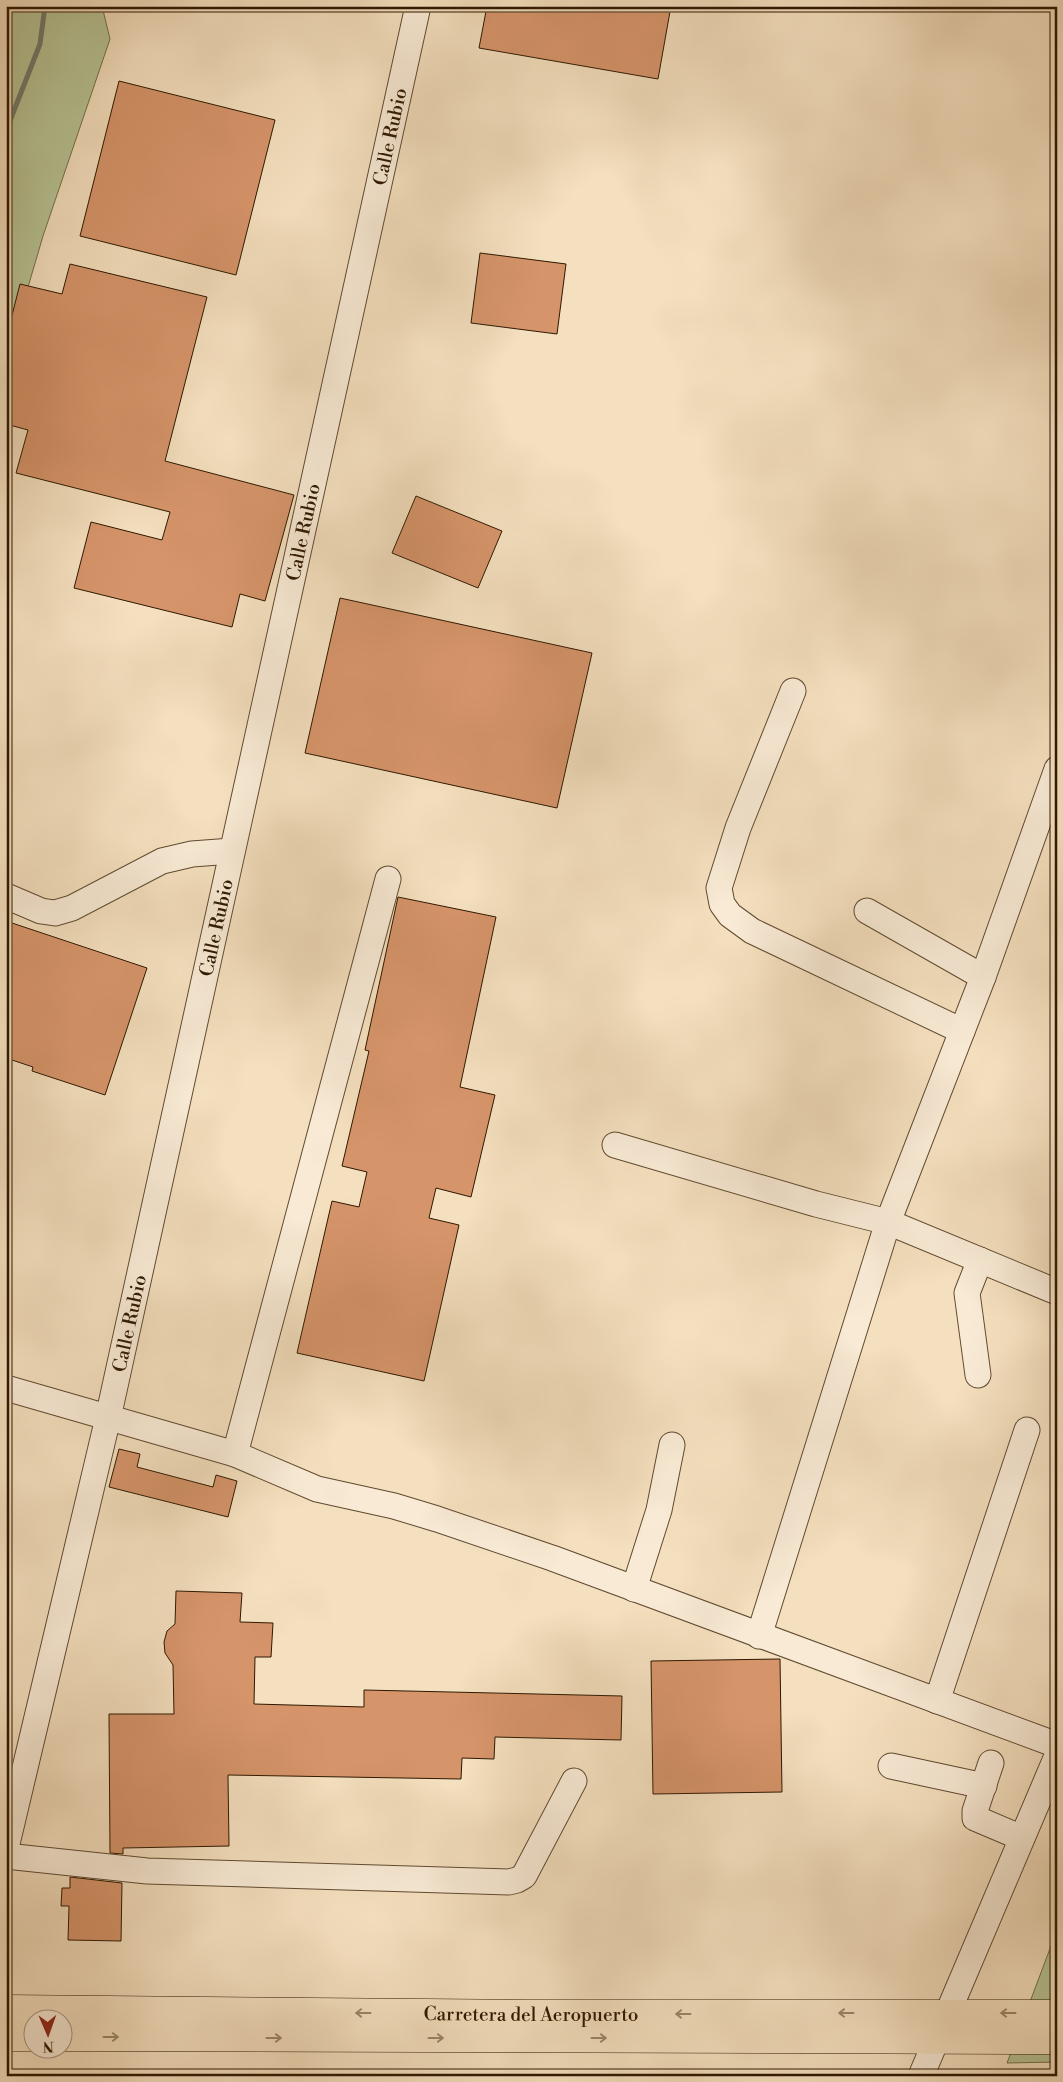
<svg xmlns="http://www.w3.org/2000/svg" width="1063" height="2082" viewBox="0 0 1063 2082" font-family="'Libre Bodoni',serif">
	<style>
		.green { fill: #b7c395; stroke: #726e4b }
		.lines { fill: none; stroke-linecap: round; stroke-linejoin: round }
		.stream { stroke: #707a6d; stroke-width: 5 }
		.building { fill: #d6946a; stroke: #2e1801 }
		.minor-casing { stroke: #604a30; stroke-width: 27 }
		.major-casing { stroke: #2e1801; stroke-width: 29 }
		.minor { stroke: #f8ead5; stroke-width: 25 }
		.major { stroke: #f4dfbe; stroke-width: 28 }
		.oneway { stroke: #9b8569 }
		.labels { text-anchor: middle; stroke-width: 4; stroke-linejoin: round; paint-order: stroke }
		.street-label { font-size: 19px; fill: #2e1801; stroke: #f8ead5 }
	</style>
	<rect width="100%" height="100%" fill="#f4dfbe"/>
	<filter id="stains"><feTurbulence type="fractalNoise" baseFrequency=".004" numOctaves="4"/><feColorMatrix values="0 0 0 0 .2 0 0 0 0 .09 0 0 0 0 .02 0 0 0 .5 -.17"/></filter>
	<radialGradient id="worn" r=".72"><stop offset=".6" stop-color="#630" stop-opacity="0"/><stop offset="1" stop-color="#630" stop-opacity=".3"/></radialGradient>
	<g class="green">
		<path d="M6,6H102L110,39L43,236L6,362Z"/>
		<path d="M1057,1930V2062L1007,2063Z"/>
	</g>
	<g class="lines">
		<path class="stream" d="M6,131L40,44L45,6"/>
	</g>
	<g class="building">
		<path d="M487,6H671L658,79L479,48Z"/>
		<path d="M119,81L275,120L236,275L80,236Z"/>
		<path d="M480,253L566,264L557,334L471,323Z"/>
		<path d="M70,264L207,297L165,461L294,495L265,601L240,594L232,627L74,588L91,522L162,540L170,512L16,473L28,430L6,424V339L20,284L62,294Z"/>
		<path d="M416,496L502,531L478,588L392,553Z"/>
		<path d="M340,598L592,653L557,808L305,753Z"/>
		<path d="M398,897L496,917L460,1087L495,1095L471,1197L436,1188L429,1218L459,1225L424,1381L297,1353L332,1201L359,1207L367,1172L342,1166L369,1051L365,1050Z"/>
		<path d="M6,921L147,968L105,1095L32,1071L33,1067L6,1058Z"/>
		<path d="M119,1449L140,1454L137,1467L213,1487L216,1475L237,1481L228,1517L109,1487Z"/>
		<path d="M176,1591L242,1593L240,1622L273,1623L271,1657H255L254,1704L364,1707V1690L622,1696L621,1740L495,1737L494,1759L462,1758L461,1779L228,1775L229,1846L123,1848V1854L110,1853L109,1714H174L173,1665L165,1653L164,1642L167,1631L175,1624Z"/>
		<path d="M780,1659L782,1792L653,1794L651,1661Z"/>
		<path d="M70,1877L122,1883L121,1941L68,1940L69,1906H61L62,1888H70Z"/>
	</g>
	<g class="lines">
		<g class="minor-casing">
			<g id="minor">
				<path d="M793,691L738,828L719,888L722,904L730,915L752,931L962,1031"/>
				<path d="M6,896L41,911L55,913L72,908L162,861L192,854L232,851"/>
				<path d="M867,911L983,977"/>
				<path d="M615,1145L816,1204L888,1222L1057,1292"/>
				<path d="M978,1375L967,1293L980,1260"/>
				<path d="M6,1388L235,1454L317,1489L394,1506L437,1519L552,1558L1057,1745"/>
				<path d="M235,1454L388,879"/>
				<path d="M634,1589L659,1510L672,1445"/>
				<path d="M759,1636L888,1222L983,977L1057,769"/>
				<path d="M937,1701L1027,1430"/>
				<path d="M991,1763L975,1811V1818L1022,1838"/>
				<path d="M891,1766L984,1786"/>
				<path id="s1" d="M6,1848L108,1418L418,6"/>
				<path d="M6,1856L147,1871L509,1882L517,1880L524,1876L574,1781"/>
				<path d="M921,2076L1057,1756"/>
			</g>
		</g>
		<g class="major-casing">
			<g id="major">
				<path id="s2" d="M6,2009L526,2014H1057"/>
				<path d="M6,2037H32"/>
				<path d="M62,2037L1057,2040"/>
			</g>
		</g>
		<use href="#minor" class="minor"/>
		<use href="#major" class="major"/>
	</g>
	<defs><path id="oneway-shaft" d="M-6 0H5M1.5-3L5.5 0L1.5 3" fill="none" stroke-width="1.6" stroke-linecap="round" stroke-linejoin="round" transform="scale(1.25)"/></defs>
	<g class="oneway">
		<use href="#oneway-shaft" transform="translate(363 2013) rotate(-180)"/>
		<use href="#oneway-shaft" transform="translate(846 2013) rotate(180)"/>
		<use href="#oneway-shaft" transform="translate(1008 2013) rotate(-180)"/>
		<use href="#oneway-shaft" transform="translate(683 2014) rotate(180)"/>
		<use href="#oneway-shaft" transform="translate(111 2037)"/>
		<use href="#oneway-shaft" transform="translate(274 2038)"/>
		<use href="#oneway-shaft" transform="translate(436 2038)"/>
		<use href="#oneway-shaft" transform="translate(599 2038)"/>
	</g>
	<g class="labels">
		<g class="street-label">
			<text dy="7" stroke="none"><textPath href="#s1" startOffset="1754">Calle Rubio</textPath></text>
			<text dy="7" stroke="none"><textPath href="#s1" startOffset="1349">Calle Rubio</textPath></text>
			<text dy="7" stroke="none"><textPath href="#s1" startOffset="944">Calle Rubio</textPath></text>
			<text dy="7" stroke="none"><textPath href="#s1" startOffset="539">Calle Rubio</textPath></text>
			<text dy="7" stroke="none"><textPath href="#s2" startOffset="525">Carretera del Aeropuerto</textPath></text>
		</g>
	</g>
	<rect width="1063" height="2082" fill="none" stroke="#f4dfbe" stroke-width="25"/>
	<rect x="8" y="8" width="1048" height="2067" fill="none" stroke="#2e1801" stroke-width="2.5"/>
	<rect x="12" y="12" width="1038" height="2057" fill="none" stroke="#2e1801"/>
	<g transform="translate(48 2034) rotate(178)"><circle r="24" fill="#f8ead5" stroke="#a79680"/>
	<path d="M0-4L9 19L0 12L-9 19Z" fill="#8f2418"/>
	<text y="-8" font-size="14" font-weight="bold" text-anchor="middle" fill="#2e1801">N</text>
	</g>
	<rect width="100%" height="100%" filter="url(#stains)"/>
	<rect width="100%" height="100%" fill="url(#worn)"/>
</svg>
